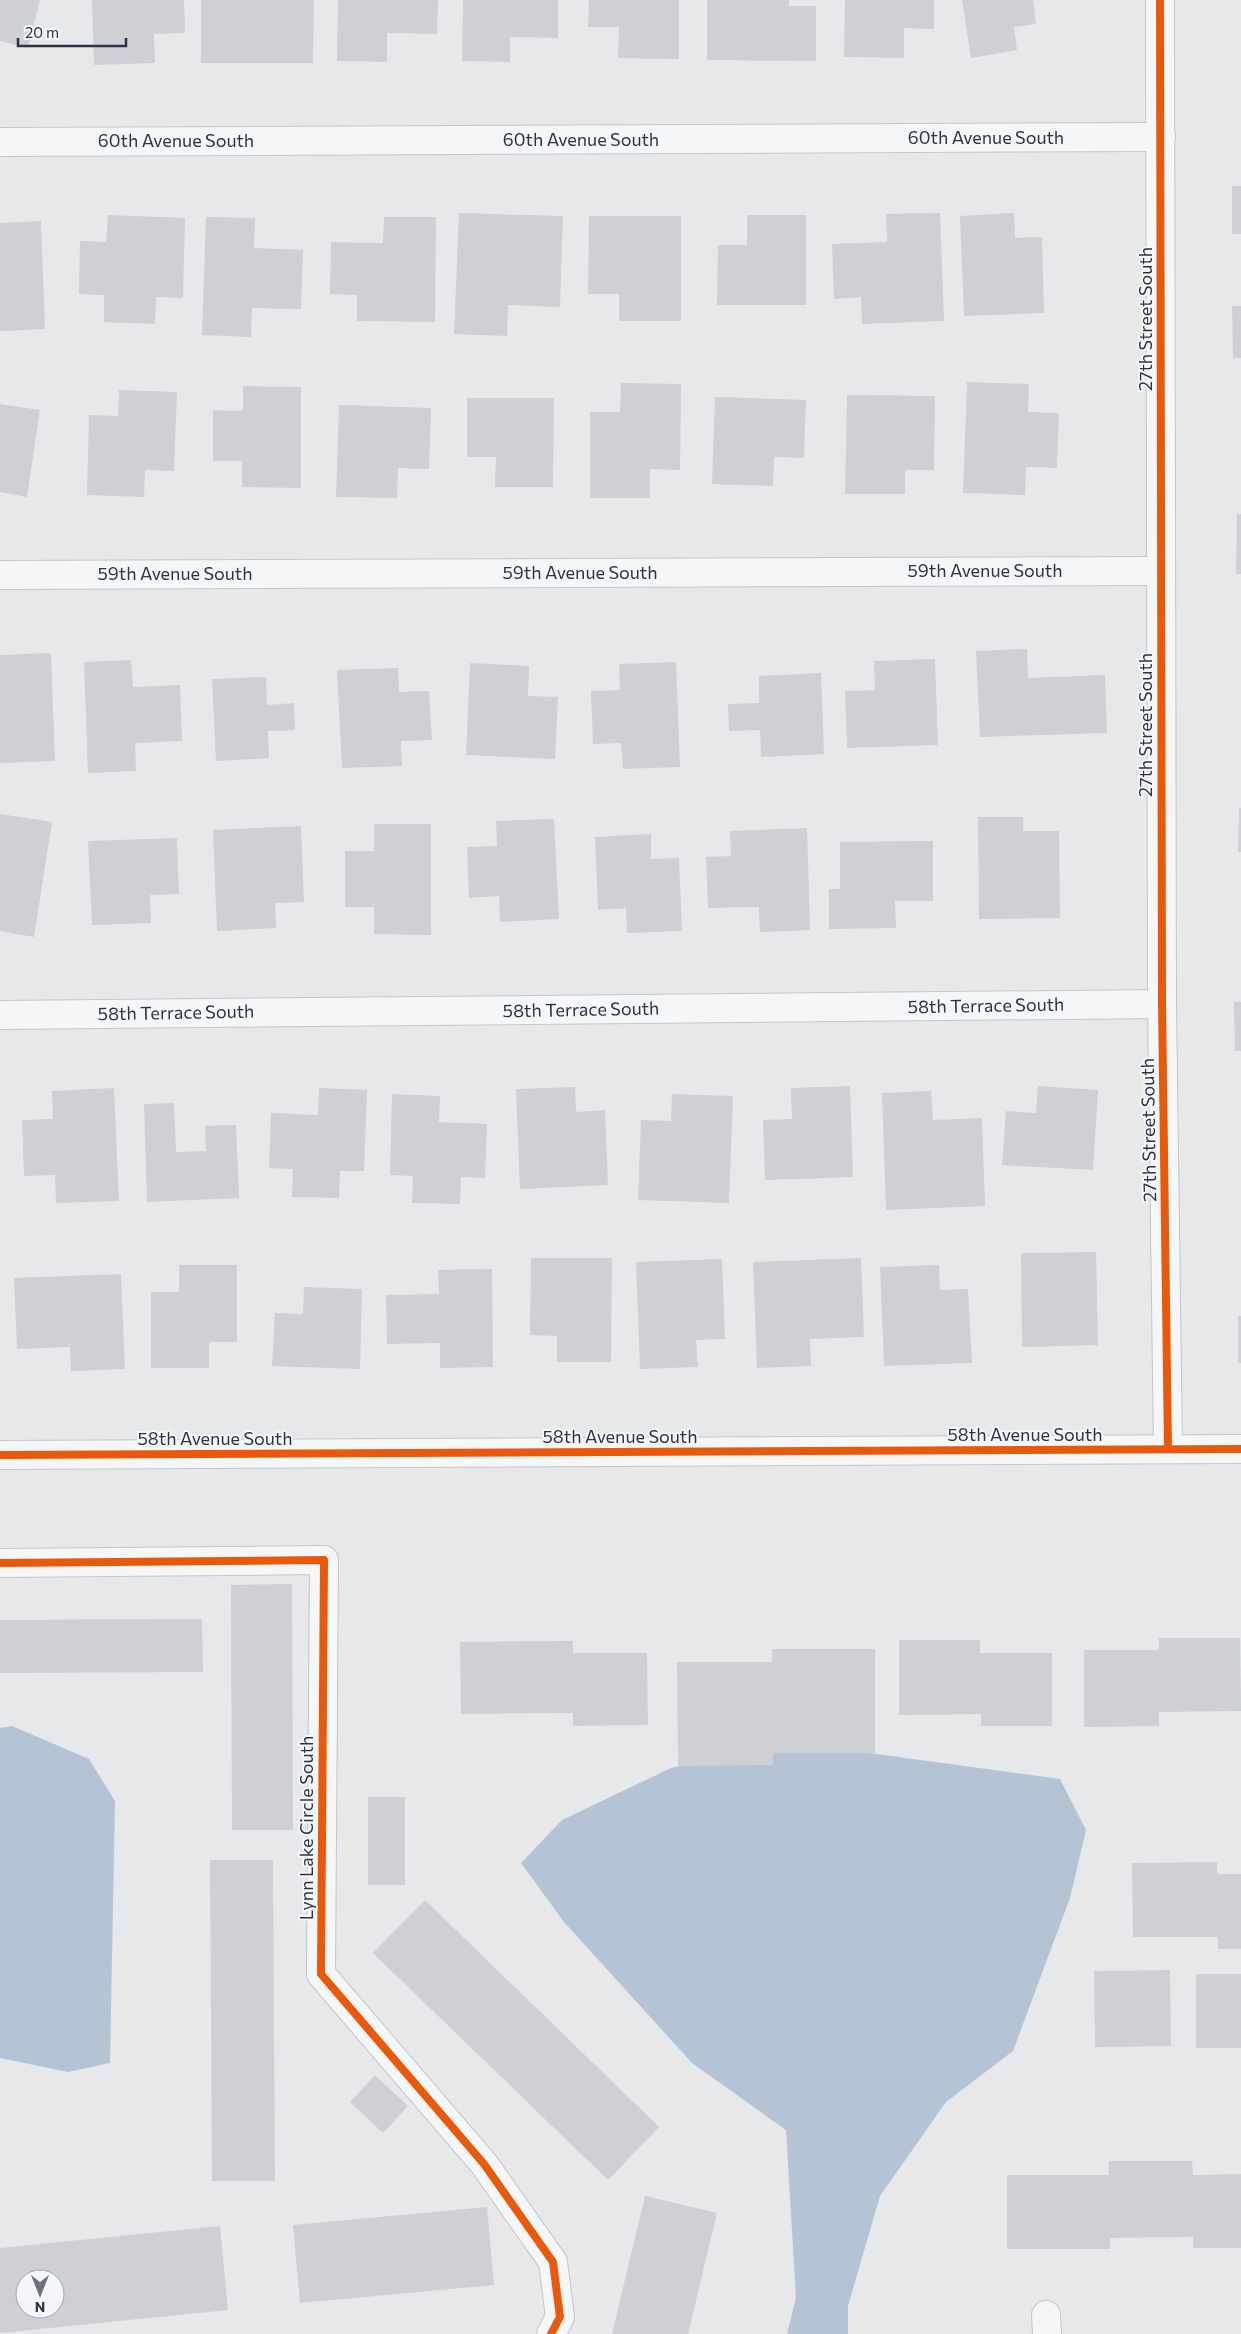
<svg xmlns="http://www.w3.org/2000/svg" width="1241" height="2334" viewBox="0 0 1241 2334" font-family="Commissioner,sans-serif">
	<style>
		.water { fill: #b4c4d5 }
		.building { fill: #ced0d3; fill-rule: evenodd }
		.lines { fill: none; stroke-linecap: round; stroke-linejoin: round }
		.minor-casing { stroke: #c4c6c8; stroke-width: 30 }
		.minor { stroke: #f5f6f7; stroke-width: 28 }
		.cycleway-casing { stroke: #f4f6f9; stroke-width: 11 }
		.cycleway { stroke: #e8590c; stroke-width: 8 }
		.labels { text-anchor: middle; stroke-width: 4; stroke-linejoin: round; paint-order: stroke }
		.street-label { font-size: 18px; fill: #2b3445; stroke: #f4f6f9 }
	</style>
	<rect width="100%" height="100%" fill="#e6e8ea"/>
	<g class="water">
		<path d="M12,1726L89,1759L115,1801L110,2063L68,2072L0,2058V1728Z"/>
		<path d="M781,1741L1060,1779L1086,1830L1070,1898L1013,2051L946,2102L880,2196L848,2306V2334H787L796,2298L786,2130L692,2063L564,1922L521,1863L562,1820L671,1768Z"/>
	</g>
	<g class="building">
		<path d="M0,0H40L28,48L0,41Z"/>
		<path d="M92,0H184L185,33L154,34L155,63L94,65Z"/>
		<path d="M201,0H314L313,63H201Z"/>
		<path d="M338,0H438L437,34L387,33V62L337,61Z"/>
		<path d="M463,0H558V38L510,37V62L462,61Z"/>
		<path d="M589,0H679V59L618,58L619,27H588Z"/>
		<path d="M707,0H789V6H816V61L707,60Z"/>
		<path d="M845,0H934V29L904,28V58L844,57Z"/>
		<path d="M962,0H1033L1036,24L1014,27L1017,50L971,58Z"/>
		<rect x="1232" y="186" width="9" height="48"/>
		<path d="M459,213L563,216L560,307L508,305L507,336L454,334Z"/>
		<path d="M940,213L944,321L862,324L861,297L834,299L832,244L887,242L886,214Z"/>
		<path d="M1014,213L1015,238L1042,237L1044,313L964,316L960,216Z"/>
		<path d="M108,215L185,218L183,298L156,297L155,324L104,322V295L79,294L80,241L106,242Z"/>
		<path d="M747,215H806V305H717L718,245H747Z"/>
		<path d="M589,216H681V321H619V294H588Z"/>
		<path d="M206,217L255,218L254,248L303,250L301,309L252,308L251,337L202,335Z"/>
		<path d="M384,217H436L435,322L357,321V295L330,294L331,242L383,243Z"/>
		<path d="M41,221L45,329L0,331V223Z"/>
		<path d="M1232,306H1241V358H1233Z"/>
		<path d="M967,382L1029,384L1028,412L1059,413L1057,468L1026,467L1025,495L963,493Z"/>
		<path d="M621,383L681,384L680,470L650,469V498H590V412H620Z"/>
		<path d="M243,386L301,387V488L242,487V461H213V410L243,411Z"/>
		<path d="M119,390L177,392L174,471L145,470L144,497L87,495L89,415L118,416Z"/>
		<path d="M847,395L935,396L934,470H905V494H845Z"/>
		<path d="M715,397L806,400L804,458L774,457L773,486L712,484Z"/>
		<path d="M467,398H554L553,487H495L496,457H467Z"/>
		<path d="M0,404L40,410L27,497L0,492Z"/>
		<path d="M339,405L431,408L429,469L398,468L397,498L336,497Z"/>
		<path d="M1237,514H1241V574H1236Z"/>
		<path d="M1027,649L1028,678L1105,675L1107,733L980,737L976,651Z"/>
		<path d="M51,653L55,761L0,763V655Z"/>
		<path d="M935,659L938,745L847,748L845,691L875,690L874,661Z"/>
		<path d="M131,660L133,687L180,685L182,741L135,743L136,771L88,773L84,662Z"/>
		<path d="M676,662L680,767L623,769L621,743L593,744L591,691L620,690L619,664Z"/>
		<path d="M470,663L529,666L528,696L558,697L555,759L466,755Z"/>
		<path d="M398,668L399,692L429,691L432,740L401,741L402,766L342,768L337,670Z"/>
		<path d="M821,673L824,754L761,757L760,730L729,731L728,704L759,703V676Z"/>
		<path d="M266,677L267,705L294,703L295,730L268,731L269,758L216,761L212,679Z"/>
		<path d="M1239,808H1241V852H1238Z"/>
		<path d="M0,814L52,822L34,937L0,931Z"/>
		<path d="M978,817H1023V831H1059L1060,918L979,919Z"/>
		<path d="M554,819L559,919L500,922L499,896L469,898L467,847L497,846L496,821Z"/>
		<path d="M374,824H431V935L374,934V907H345V851H374Z"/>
		<path d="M301,826L304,902L275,903L276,928L217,931L213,830Z"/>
		<path d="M807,828L810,930L760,932L759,907L708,908L706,857L731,856L730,831Z"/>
		<path d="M651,834V859L679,858L682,931L627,933L626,908L598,910L595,837Z"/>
		<path d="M177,838L179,894L150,895L151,923L92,925L88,841Z"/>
		<path d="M933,841V901H895L896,928L829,929V889H840V842Z"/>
		<path d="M1234,1002H1241V1051H1235Z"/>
		<path d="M850,1086L853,1177L765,1180L763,1120L792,1119L791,1088Z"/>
		<path d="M1038,1086L1098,1090L1093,1170L1002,1165L1006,1111L1036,1113Z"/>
		<path d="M575,1087L576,1112L605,1110L608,1185L520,1189L516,1089Z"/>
		<path d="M114,1088L119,1201L56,1203L55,1175L24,1176L22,1120L53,1119L52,1091Z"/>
		<path d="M319,1088L367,1090L364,1171H340L339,1198L292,1197L293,1169L269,1168L271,1113L318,1115Z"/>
		<path d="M931,1091L933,1120L982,1118L985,1206L886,1210L882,1093Z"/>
		<path d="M392,1094L440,1096L439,1122L487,1124L485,1178L461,1177L460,1204L412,1203L413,1176L390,1175Z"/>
		<path d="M672,1094L733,1096L729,1203L638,1200L641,1120L671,1121Z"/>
		<path d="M174,1103L176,1152L206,1151L205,1126L236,1125L239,1198L147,1202L144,1104Z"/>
		<path d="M1096,1252L1098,1345L1022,1347L1021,1253Z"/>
		<path d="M531,1258H612L611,1362H557V1336L530,1335Z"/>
		<path d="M861,1258L864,1337L810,1339L811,1366L757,1368L753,1262Z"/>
		<path d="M722,1259L725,1339L696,1340L698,1367L640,1369L636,1262Z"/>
		<path d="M179,1265H237V1342H209V1368H151V1292H179Z"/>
		<path d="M939,1265L940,1290L968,1289L972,1363L884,1366L880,1267Z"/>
		<path d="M492,1269L493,1367L440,1368V1343L387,1344L386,1295L439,1294L438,1270Z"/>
		<path d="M121,1274L125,1369L71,1371L70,1347L17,1349L14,1278Z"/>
		<path d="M304,1287L362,1289L360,1369L272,1366L275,1313L303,1314Z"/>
		<rect x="1238" y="1316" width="3" height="47"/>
		<path d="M292,1584L293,1830H232L231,1585Z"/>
		<path d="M202,1619L203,1672L0,1673V1620Z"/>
		<path d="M1159,1638H1240L1241,1711L1159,1712V1726L1084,1727V1650H1159Z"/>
		<path d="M899,1640H980V1653H1052V1726H981V1714L899,1715Z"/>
		<path d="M573,1641V1653H647L648,1725L573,1726V1713L461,1714L460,1642Z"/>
		<path d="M772,1649H875V1753H773V1765L678,1766L677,1662H772Z"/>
		<rect x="368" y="1797" width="37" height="88"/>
		<path d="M210,1860H273L275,2181H212Z"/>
		<path d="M1217,1862V1874H1241V1949H1218V1937H1133L1132,1863Z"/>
		<path d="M425,1900L659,2127L608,2180L373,1953Z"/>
		<path d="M1170,1970L1171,2046L1095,2047L1094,1971Z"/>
		<rect x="1196" y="1974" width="45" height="74"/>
		<path d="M375,2075L408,2106L383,2133L350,2102Z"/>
		<path d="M1109,2161H1192L1193,2175L1241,2174V2248H1193V2237L1110,2238V2249H1007V2175H1109Z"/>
		<path d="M645,2196L717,2213L688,2334H612Z"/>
		<path d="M487,2207L494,2285L300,2303L293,2225Z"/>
		<path d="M220,2226L228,2310L0,2333V2248ZM25,2279H55V2309H25Z"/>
	</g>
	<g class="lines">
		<g class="minor-casing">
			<g id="minor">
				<path d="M1160,0L1162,1004L1168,1449"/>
				<path d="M0,142L1161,137"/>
				<path d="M0,575L1160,571"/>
				<path d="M0,1015L1162,1004"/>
				<path d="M0,1455L1241,1449"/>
				<path d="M0,1563L324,1560L321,1974L484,2164L553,2262L560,2317L551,2334"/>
				<path d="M1046,2315L1047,2334"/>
			</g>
		</g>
		<use href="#minor" class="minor"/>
		<g class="cycleway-casing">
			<g id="cycleway">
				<path d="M1160,0L1162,1004L1168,1449"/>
				<path d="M0,1455L1241,1449"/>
				<path d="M0,1563L324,1560L321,1974L484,2164L553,2262L560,2317L551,2334"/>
			</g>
		</g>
		<use href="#cycleway" class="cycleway"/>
	</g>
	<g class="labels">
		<g class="street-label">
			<text x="986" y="144">60th Avenue South</text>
			<text x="581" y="146">60th Avenue South</text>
			<text x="176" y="147">60th Avenue South</text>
			<text transform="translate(1146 319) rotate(-90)" y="6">27th Street South</text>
			<text x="985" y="577">59th Avenue South</text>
			<text x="580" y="579">59th Avenue South</text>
			<text x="175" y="580">59th Avenue South</text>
			<text transform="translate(1146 725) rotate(-90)" y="6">27th Street South</text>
			<text transform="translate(986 1006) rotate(-1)" y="6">58th Terrace South</text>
			<text transform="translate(581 1010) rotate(-1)" y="6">58th Terrace South</text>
			<text transform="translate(176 1013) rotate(-1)" y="6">58th Terrace South</text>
			<text transform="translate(1149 1130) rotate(-91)" y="6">27th Street South</text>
			<text x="1025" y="1441">58th Avenue South</text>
			<text x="620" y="1443">58th Avenue South</text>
			<text x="215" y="1445">58th Avenue South</text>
			<text transform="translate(307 1828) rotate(-90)" y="6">Lynn Lake Circle South</text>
		</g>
	</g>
	<g transform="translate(40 2294) rotate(180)"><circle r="24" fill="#f4f6f9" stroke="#a4a8b1"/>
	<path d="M0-4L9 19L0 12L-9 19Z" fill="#6c737f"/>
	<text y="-8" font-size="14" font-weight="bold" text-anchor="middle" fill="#2b3445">N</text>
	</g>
	<path d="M18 38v8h108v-8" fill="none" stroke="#2b3445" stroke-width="2.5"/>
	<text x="25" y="38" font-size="15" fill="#2b3445" stroke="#f4f6f9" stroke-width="4" paint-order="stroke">20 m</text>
</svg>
